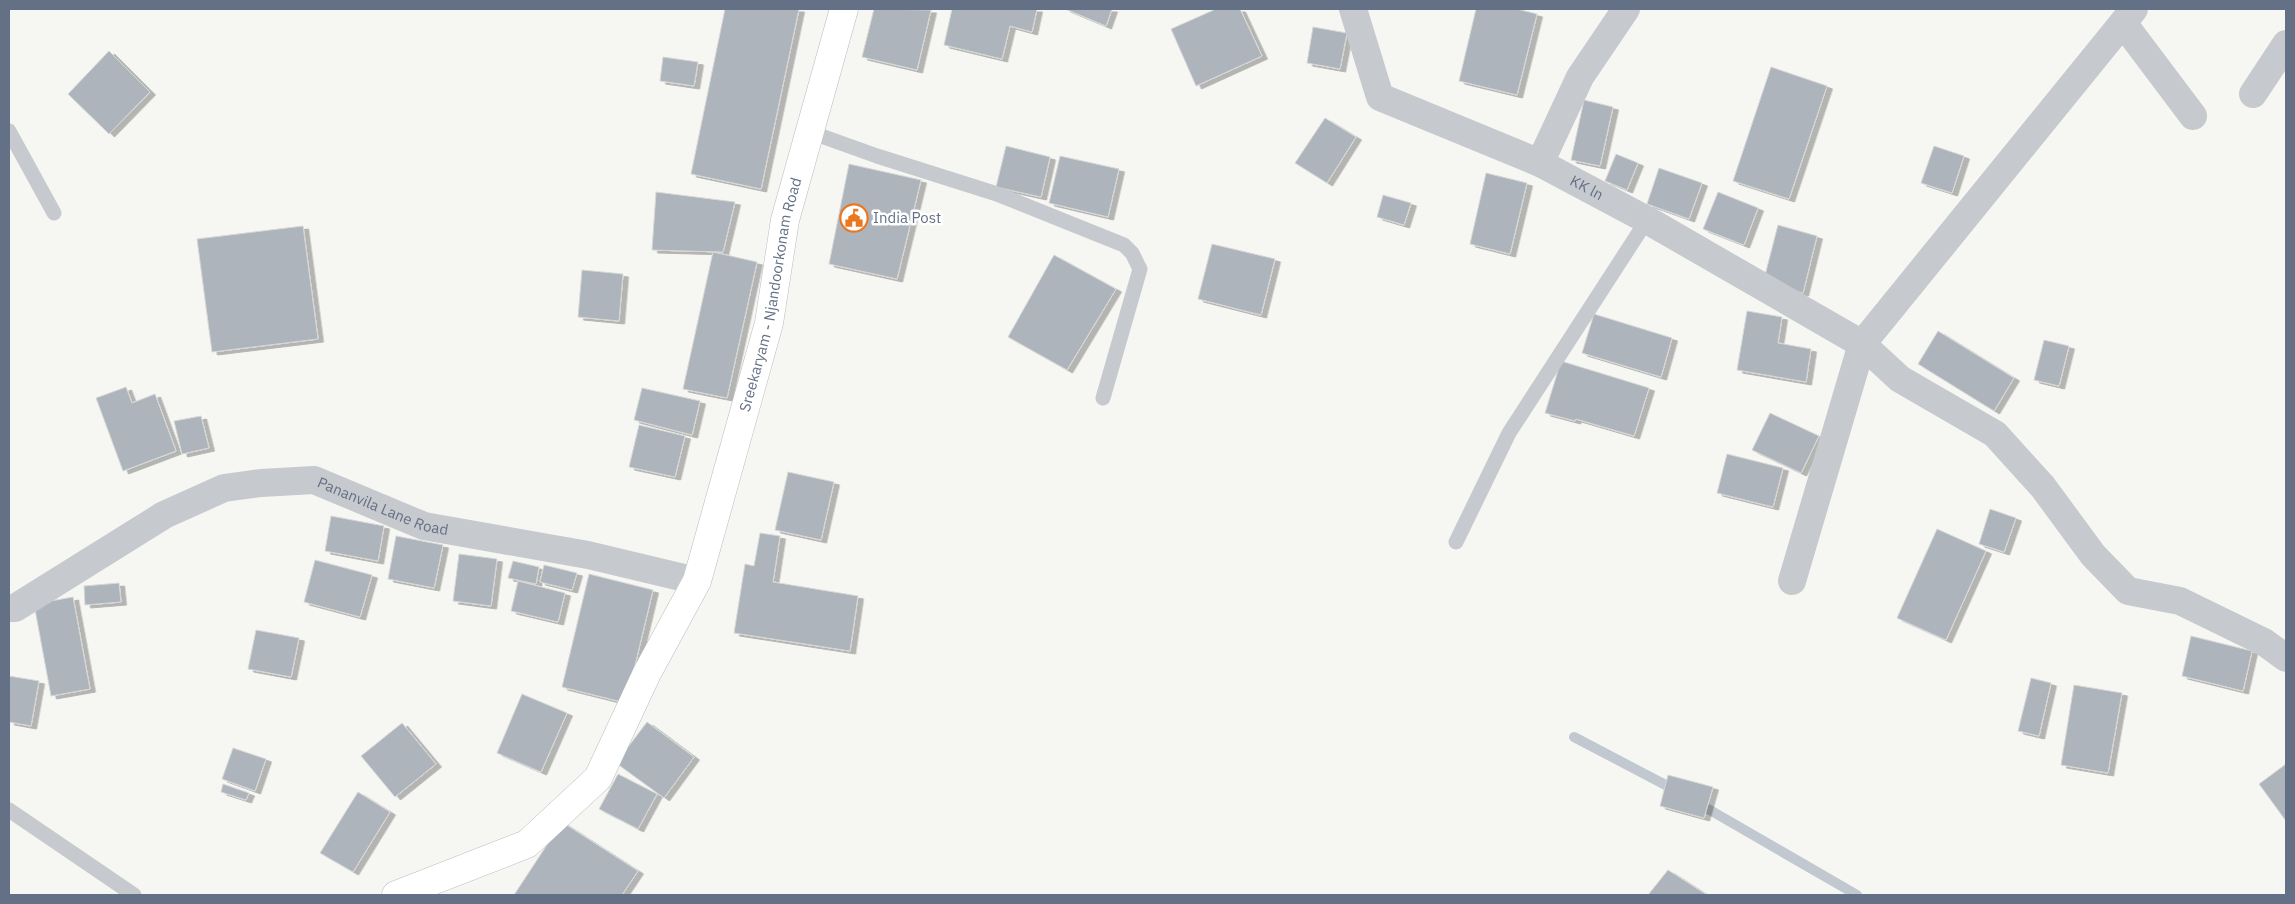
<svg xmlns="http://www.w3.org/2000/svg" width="2295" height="904" viewBox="0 0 2295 904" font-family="'IBM Plex Sans',sans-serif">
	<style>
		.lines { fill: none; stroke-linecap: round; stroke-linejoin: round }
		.stream { stroke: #c1c8cf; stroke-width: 10 }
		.building { fill: #aeb4bc; stroke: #d7d8d6; filter: url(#shadow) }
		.secondary-casing { stroke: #b8bcc1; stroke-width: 29 }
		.service { stroke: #c6c9cd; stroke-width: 15 }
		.minor { stroke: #c6c9cd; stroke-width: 28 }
		.secondary { stroke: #fff; stroke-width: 28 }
		.labels { text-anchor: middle; stroke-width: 5; stroke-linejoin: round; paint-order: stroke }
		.street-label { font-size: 15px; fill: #647085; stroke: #fff }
		.poi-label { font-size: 15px; fill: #647085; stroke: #fff; text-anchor: start }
	</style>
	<defs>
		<filter id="shadow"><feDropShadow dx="5.5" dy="3" stdDeviation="0" flood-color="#0004"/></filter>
	</defs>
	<rect width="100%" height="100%" fill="#f6f7f3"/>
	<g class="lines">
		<g class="stream">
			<path d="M1574,737L1677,791"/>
			<path d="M1696,802L1857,895"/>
		</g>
	</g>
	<g class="building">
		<path d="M725,9H799L761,189L691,174Z"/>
		<path d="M874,9L931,10L917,70L862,57Z"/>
		<path d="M952,9H1037L1032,32L1010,26L1002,59L944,45Z"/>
		<path d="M1065,9H1112L1106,26Z"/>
		<path d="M1216,9H1240L1262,56L1196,86L1171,29Z"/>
		<path d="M1476,9H1517L1537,14L1517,95L1459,81Z"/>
		<path d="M1313,27L1347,33L1340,69L1307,63Z"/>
		<path d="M109,51L150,92L109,134L68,94Z"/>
		<path d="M663,57L698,62L694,86L660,81Z"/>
		<path d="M1771,67L1827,86L1789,199L1733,181Z"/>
		<path d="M1584,100L1613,107L1600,166L1571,160Z"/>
		<path d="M1325,118L1356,137L1327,183L1295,163Z"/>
		<path d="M1006,146L1050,157L1041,197L996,187Z"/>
		<path d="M1934,146L1964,156L1952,193L1921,183Z"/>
		<path d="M1616,154L1638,163L1627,190L1605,181Z"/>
		<path d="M1060,156L1119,169L1108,217L1049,203Z"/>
		<path d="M849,164L921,180L897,279L829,264Z"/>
		<path d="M1659,168L1702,183L1689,219L1647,204Z"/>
		<path d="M1486,173L1527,183L1510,254L1470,244Z"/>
		<path d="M656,192L735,202L723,252L652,250Z"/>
		<path d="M1718,192L1758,208L1744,245L1703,229Z"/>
		<path d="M1383,195L1411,203L1404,225L1377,217Z"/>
		<path d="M1778,225L1817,236L1803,293L1763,283Z"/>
		<path d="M303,226L318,339L212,352L197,239Z"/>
		<path d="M1212,244L1275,259L1261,315L1198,299Z"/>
		<path d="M713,252L757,262L727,398L683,389Z"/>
		<path d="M1054,255L1116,289L1067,370L1008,337Z"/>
		<path d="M582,270L623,274L619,321L578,317Z"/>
		<path d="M1747,311L1782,317L1778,343L1811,349L1806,382L1737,370Z"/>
		<path d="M1594,314L1672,338L1661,377L1582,353Z"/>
		<path d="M1938,331L2014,378L1994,411L1918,364Z"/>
		<path d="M2044,340L2069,346L2059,386L2034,380Z"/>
		<path d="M1561,361L1649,388L1634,436L1576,419L1575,421L1545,413Z"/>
		<path d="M126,387L132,403L155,394L176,451L123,471L96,398Z"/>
		<path d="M642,388L700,401L692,435L634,420Z"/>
		<path d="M1770,413L1819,436L1801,473L1752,450Z"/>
		<path d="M201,416L209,448L182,454L174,421Z"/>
		<path d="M639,425L685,436L675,477L629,467Z"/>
		<path d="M1727,454L1783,468L1773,507L1717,493Z"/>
		<path d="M788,472L834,482L821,540L775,530Z"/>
		<path d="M1990,509L2016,518L2004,552L1979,544Z"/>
		<path d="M331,516L384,526L378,561L325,551Z"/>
		<path d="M1937,529L1986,551L1946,640L1897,618Z"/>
		<path d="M760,533L780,536L773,582L858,596L850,651L734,633L745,564L754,566Z"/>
		<path d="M396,536L443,545L434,588L388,579Z"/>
		<path d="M459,554L497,559L491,606L453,601Z"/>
		<path d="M315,560L372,575L360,617L304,602Z"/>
		<path d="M513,561L539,567L536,584L508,578Z"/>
		<path d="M544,565L577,573L572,590L540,582Z"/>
		<path d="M589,574L653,590L626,703L562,687Z"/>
		<path d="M518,581L565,593L558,622L511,611Z"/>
		<path d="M119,583L121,602L85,605L84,586Z"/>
		<path d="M73,597L90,689L51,696L34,604Z"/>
		<path d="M256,630L299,638L291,677L248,669Z"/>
		<path d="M2191,636L2252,651L2243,691L2182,676Z"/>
		<path d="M9,676L39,681L31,726L9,722Z"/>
		<path d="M2031,678L2051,683L2039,736L2018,731Z"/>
		<path d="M2074,685L2122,693L2108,773L2061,765Z"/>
		<path d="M522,694L567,713L541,772L497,753Z"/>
		<path d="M647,722L694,757L664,798L616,763Z"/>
		<path d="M402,723L436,764L395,797L361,756Z"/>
		<path d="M233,748L266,759L255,791L222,779Z"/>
		<path d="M2286,764V821L2259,784Z"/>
		<path d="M618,774L657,794L638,829L599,809Z"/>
		<path d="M1668,775L1713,787L1704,818L1660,806Z"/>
		<path d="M223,784L249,793L246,800L221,792Z"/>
		<path d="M358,792L390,812L353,872L320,853Z"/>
		<path d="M562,822L638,871L622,895H514Z"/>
		<path d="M1668,870L1707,895H1648Z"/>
	</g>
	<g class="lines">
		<g class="secondary-casing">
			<g id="secondary">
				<path id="s3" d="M396,895L527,844L598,778L647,673L697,581L769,323L785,220L844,9"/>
			</g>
		</g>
		<g class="service">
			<path d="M9,131L54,213"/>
			<path d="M810,132L877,156L997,194L1124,245L1132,253L1140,269L1103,398"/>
			<path d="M1456,542L1509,433L1647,220"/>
			<path d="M9,810L134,895"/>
		</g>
		<g class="minor">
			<path id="s1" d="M1353,9L1380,97L1540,163L1647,220L1862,344L1900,379L1995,434L2043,487L2093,555L2128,591L2180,601L2264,642L2286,658"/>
			<path d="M2123,23L2193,116"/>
			<path d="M2253,94L2286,44"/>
			<path d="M1540,163L1580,77L1626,9"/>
			<path d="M1792,581L1862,344L2134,9"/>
			<path id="s2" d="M9,608H15L164,515L224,488L261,483L314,480L424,526L588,555L697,581"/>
		</g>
		<use href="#secondary" class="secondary"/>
	</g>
	<defs>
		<g id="civic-ring" transform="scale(1.4375)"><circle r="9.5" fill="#fff" stroke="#e97821" stroke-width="1.5"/><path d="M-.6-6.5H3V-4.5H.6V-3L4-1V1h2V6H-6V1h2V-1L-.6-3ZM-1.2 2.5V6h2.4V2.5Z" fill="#e97821"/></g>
	</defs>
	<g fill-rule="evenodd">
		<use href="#civic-ring" x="854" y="218"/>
	</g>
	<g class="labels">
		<g class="street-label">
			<text dy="5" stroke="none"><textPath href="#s1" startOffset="318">KK ln</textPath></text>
			<text dy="5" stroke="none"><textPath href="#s3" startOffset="754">Sreekaryam - Njandoorkonam Road</textPath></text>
			<text dy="5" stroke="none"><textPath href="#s2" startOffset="412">Pananvila Lane Road</textPath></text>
		</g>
		<g class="poi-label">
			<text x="873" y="223">India Post</text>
		</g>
	</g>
	<rect width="2295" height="904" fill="none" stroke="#647085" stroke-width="20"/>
</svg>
